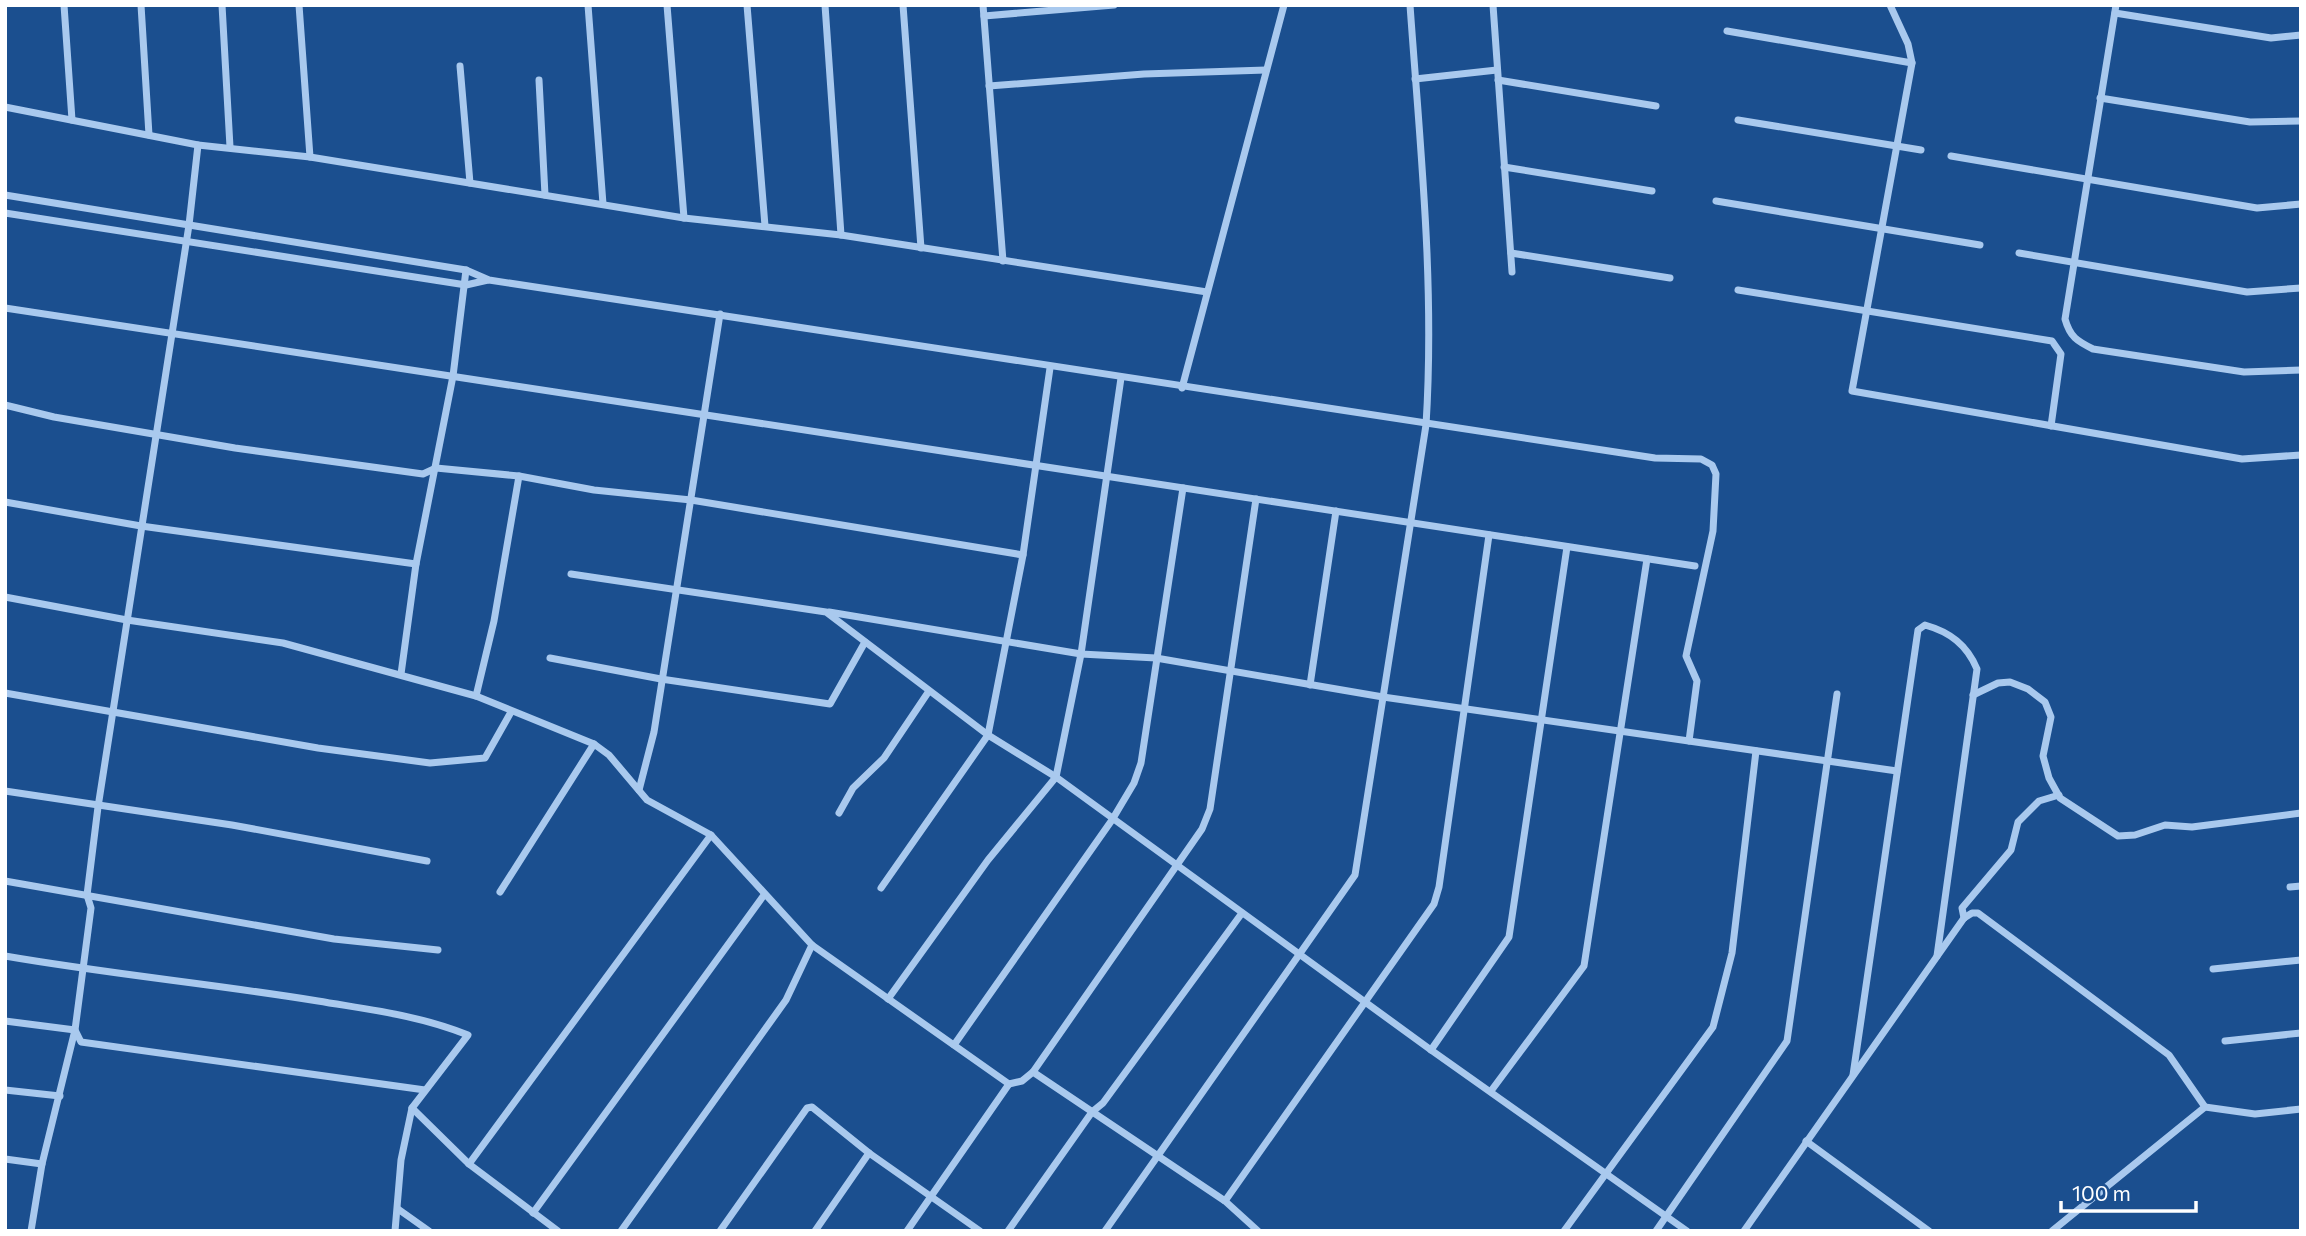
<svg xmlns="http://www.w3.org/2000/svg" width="2306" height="1236" viewBox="0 0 2306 1236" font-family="Commissioner,sans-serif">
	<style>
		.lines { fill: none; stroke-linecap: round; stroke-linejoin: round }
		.street { stroke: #a9c9ee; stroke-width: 7 }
	</style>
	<rect width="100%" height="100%" fill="#1b4f8f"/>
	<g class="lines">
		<g class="street">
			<path d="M64,5L72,120"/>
			<path d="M141,5L149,135"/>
			<path d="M222,5L230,147"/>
			<path d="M299,5L310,157"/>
			<path d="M588,5L603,204"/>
			<path d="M667,5L684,218"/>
			<path d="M747,5L765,226"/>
			<path d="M825,5L841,235"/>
			<path d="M903,5L921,248"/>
			<path d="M983,5L1003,261"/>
			<path d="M1493,5L1512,272"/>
			<path d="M1890,5L1908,44L1912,63L1852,391L2242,459L2301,455"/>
			<path d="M2116,5L2065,319C2070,337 2077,341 2093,349L2244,372L2301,370"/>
			<path d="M2115,13L2271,38L2301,35"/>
			<path d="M984,16L1114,5"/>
			<path d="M1727,31L1912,63"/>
			<path d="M460,66L470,183"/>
			<path d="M1415,79L1497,70"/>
			<path d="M539,80L545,195"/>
			<path d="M1498,80L1656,106"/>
			<path d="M989,86L1144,74L1266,70"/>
			<path d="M2100,98L2250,122L2301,121"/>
			<path d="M5,107L198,145L310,157L684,218L841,235L1207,292"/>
			<path d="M1738,120L1921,150"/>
			<path d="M1951,156L2257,208L2301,204"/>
			<path d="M1504,167L1652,191"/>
			<path d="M5,195L466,270L489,280C878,337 1266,402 1655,458L1701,459L1712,465L1716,474L1713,531L1686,656L1697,681L1689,741"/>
			<path d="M1716,201L1980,245"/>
			<path d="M5,213L466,285L488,280"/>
			<path d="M1511,253L1670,278"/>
			<path d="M2019,253L2247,292L2301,288"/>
			<path d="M1738,290L2052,341L2061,354L2051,426"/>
			<path d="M5,308L1695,566"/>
			<path d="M1182,388L1284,5"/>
			<path d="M5,405L54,417L235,448L423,474L436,468L519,476L594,490L691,500L1023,555"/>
			<path d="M5,502L141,526L416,564"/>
			<path d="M571,574L826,612L988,735L1056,777L1431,1050L1687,1231"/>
			<path d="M5,597L127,620L283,643L476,696L594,744L609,755L647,800L711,835L812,945L1009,1084L1022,1081L1033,1072L1225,1201L1258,1231"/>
			<path d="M829,612L1081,654L1156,658L1383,697L1897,771"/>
			<path d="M550,658L661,679L830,704L865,642"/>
			<path d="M401,674L416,564L453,376L466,270"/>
			<path d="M1310,685L1336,511"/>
			<path d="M5,693L318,748L430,763L485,758L511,712"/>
			<path d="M1973,695L1998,683L2010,682L2028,689L2045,702L2051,717L2043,756L2049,778L2060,798L2118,836L2135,835L2165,825L2192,827L2301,813"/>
			<path d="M476,696L494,621L519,476"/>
			<path d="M639,790L654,732L720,314"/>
			<path d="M5,791L232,825L427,861"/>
			<path d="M839,813L853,788L884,758L929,691"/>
			<path d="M5,881L334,939L438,950"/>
			<path d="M2290,887L2301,886"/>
			<path d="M881,888L988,735L1023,555L1050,368"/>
			<path d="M500,892L594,744"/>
			<path d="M1964,918L1962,908L2011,850L2018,822L2039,801L2059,795"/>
			<path d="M5,956C109,974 214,984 318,1001C371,1010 418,1015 468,1035L412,1108L401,1160L395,1231"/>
			<path d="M2213,969L2301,960"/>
			<path d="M888,999L988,860L1056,777L1081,654L1121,378"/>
			<path d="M5,1021L75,1030L81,1042L425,1090"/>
			<path d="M2225,1041L2301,1033"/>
			<path d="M954,1045L1112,820L1134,783L1141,763L1183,488"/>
			<path d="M1431,1050L1509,937L1567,547"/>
			<path d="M1033,1072L1202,829L1210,809L1256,499"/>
			<path d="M1853,1075L1918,630L1925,625C1950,632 1967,645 1977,669L1937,956"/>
			<path d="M5,1090L60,1096"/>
			<path d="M1491,1091L1584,966L1647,559"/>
			<path d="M412,1108L469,1164L558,1231"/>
			<path d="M1806,1141L1929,1231"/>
			<path d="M5,1159L42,1164"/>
			<path d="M469,1164L711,835"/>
			<path d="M1225,1201L1434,904L1439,887L1489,535"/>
			<path d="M398,1209L429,1231"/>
			<path d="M533,1213L764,895"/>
			<path d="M31,1231L42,1164L75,1030L91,908L87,895L98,807L189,225L198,145"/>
			<path d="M621,1231L786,1000L812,945"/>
			<path d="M720,1231L807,1108L812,1107L869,1153L980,1231"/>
			<path d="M815,1231L869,1153"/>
			<path d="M907,1231L1009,1084"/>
			<path d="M1008,1231L1092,1112L1103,1103L1242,913"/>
			<path d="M1105,1231L1355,875L1426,425C1435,284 1420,146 1410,5"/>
			<path d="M1564,1231L1713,1027L1732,953L1756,751"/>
			<path d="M1656,1231L1787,1041L1837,694"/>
			<path d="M1744,1231L1964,918L1972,913H1978L2169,1055L2205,1107"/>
			<path d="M2052,1231L2205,1107L2255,1114L2301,1109"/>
		</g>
	</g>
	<rect width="2306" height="1236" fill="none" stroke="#ffffff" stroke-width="14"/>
	<path d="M2061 1201v10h135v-10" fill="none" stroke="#ffffff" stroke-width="3.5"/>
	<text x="2072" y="1201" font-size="21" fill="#ffffff" stroke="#1b4f8f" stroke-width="5" paint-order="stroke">100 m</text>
</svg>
